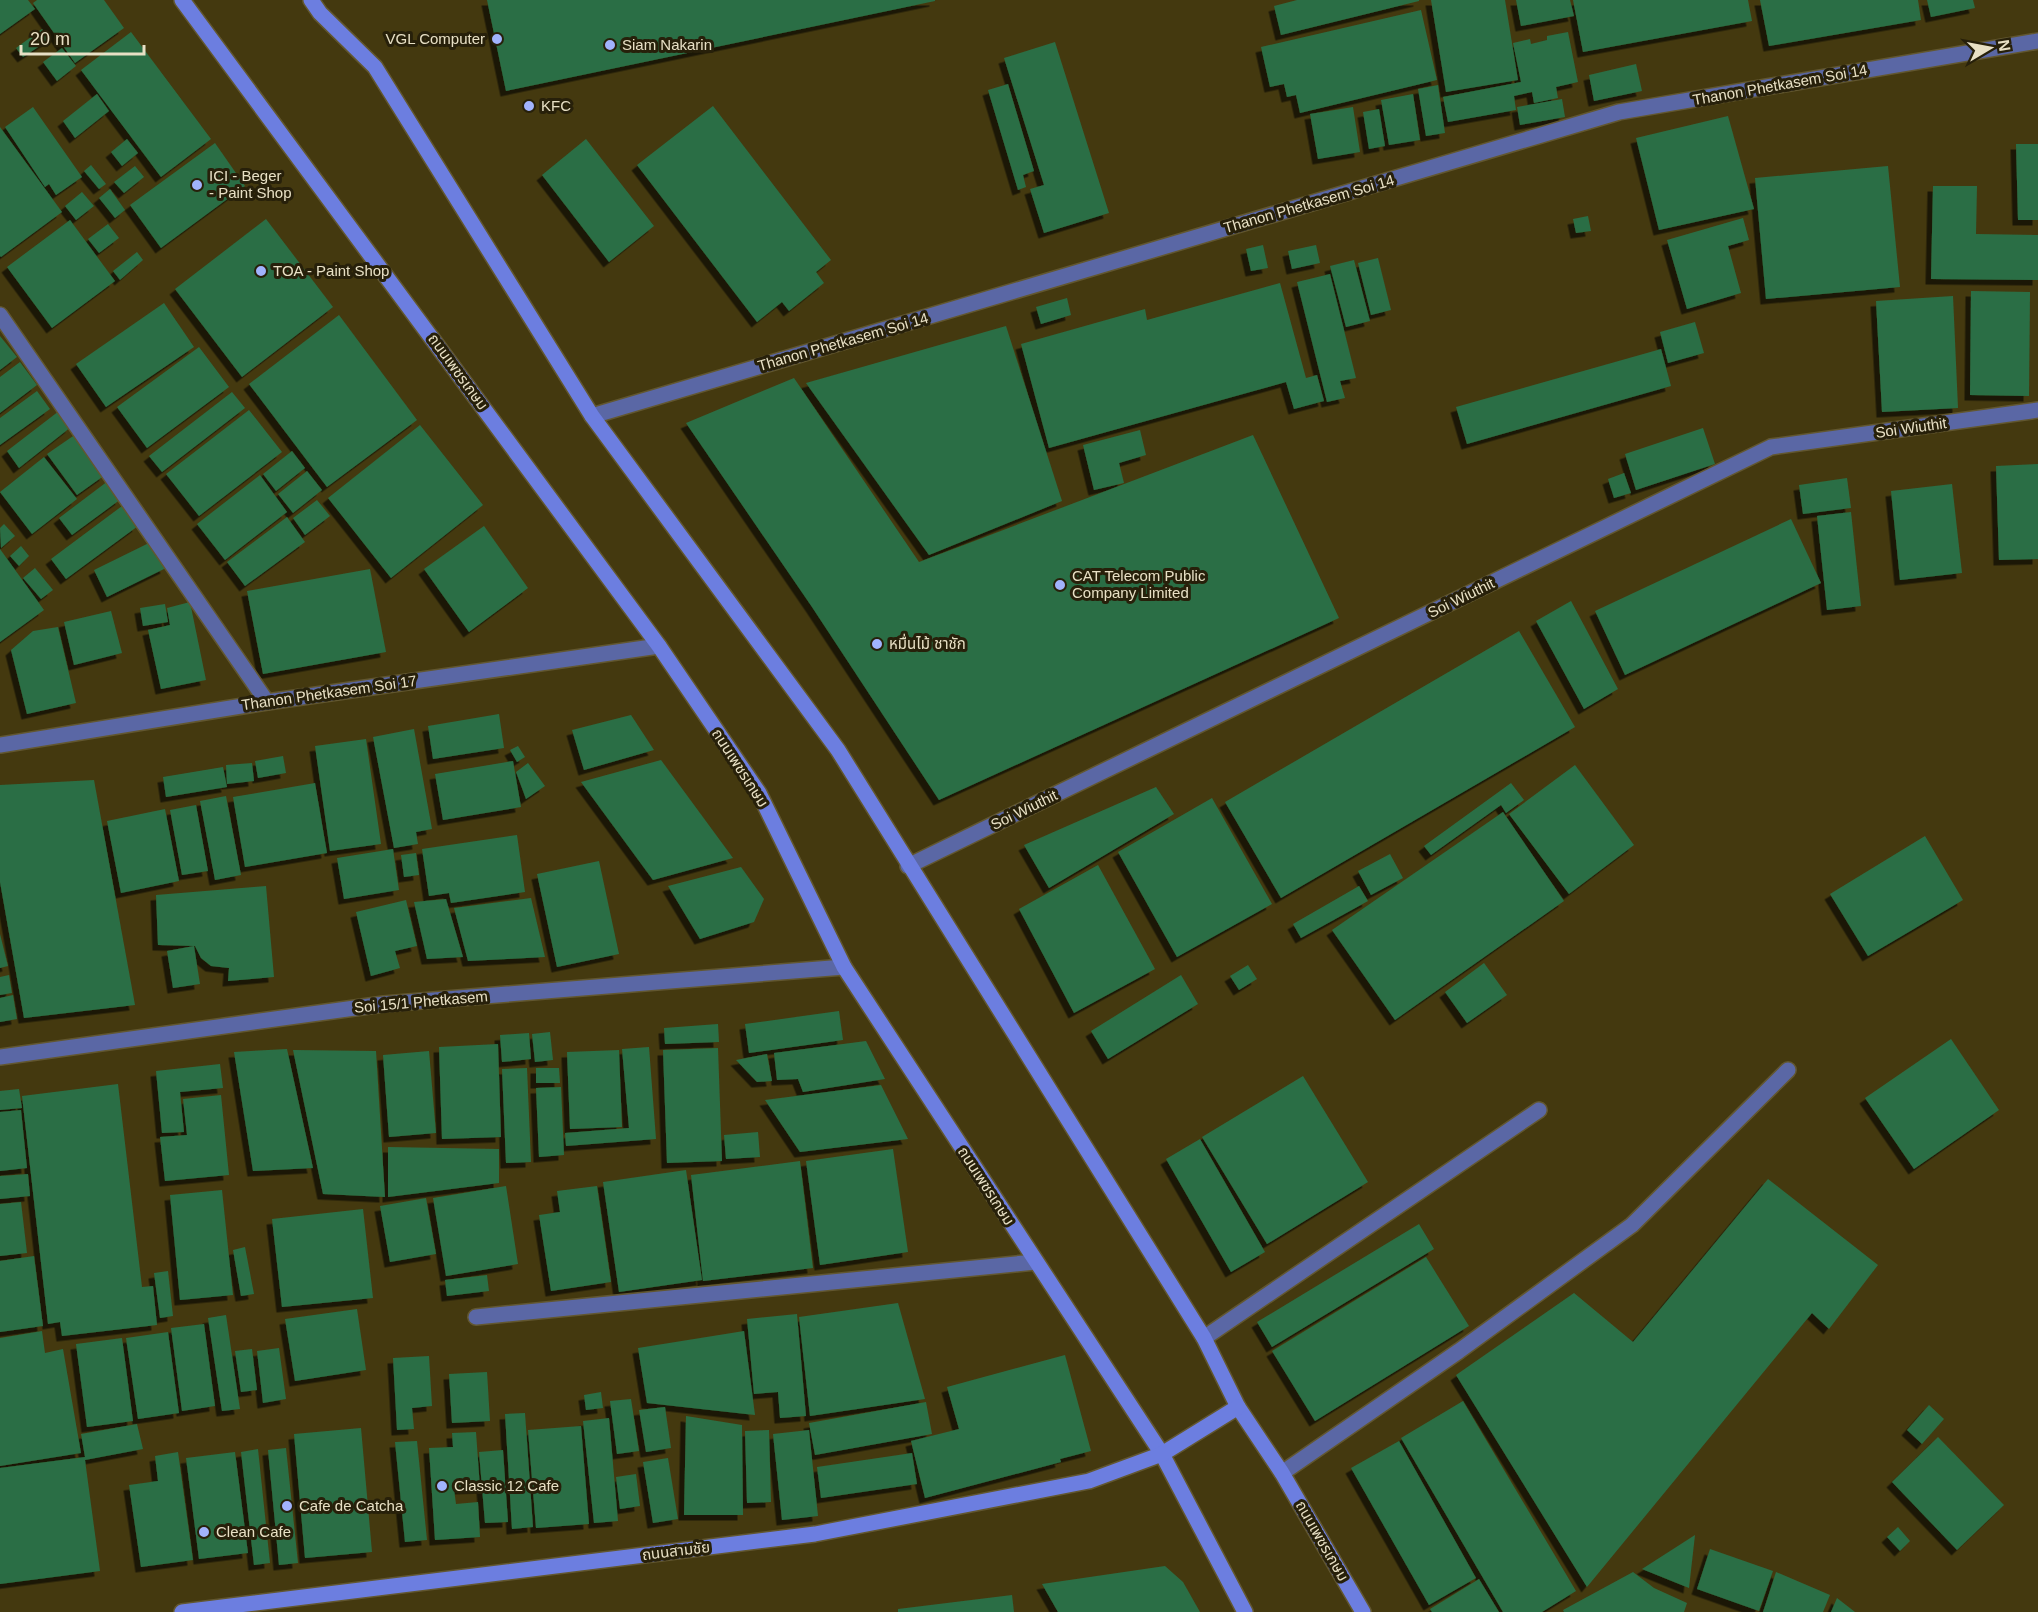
<svg xmlns="http://www.w3.org/2000/svg" width="2038" height="1612" viewBox="0 0 2038 1612" font-family="Arial,'Noto Sans Thai',sans-serif">
	<style>
		.building { fill: #2b6e44; filter: url(#shadow) }
		.lines { fill: none; stroke-linecap: round; stroke-linejoin: round }
		.lane-casing { stroke: #625730; stroke-width: 18 }
		.street-casing { stroke: #625730; stroke-width: 18 }
		.secondary-casing { stroke: #625730; stroke-width: 18 }
		.lane { stroke: #5a67a5; stroke-width: 15 }
		.street { stroke: #5a67a5; stroke-width: 15 }
		.secondary { stroke: #6c7ee0; stroke-width: 15 }
		.poi-dot { fill: #a1b3fd; stroke: #27200a; stroke-width: 2 }
		.labels { text-anchor: middle; stroke-width: 6; stroke-linejoin: round; paint-order: stroke }
		.poi-label { font-size: 15px; fill: #e8e0c5; stroke: #27200a; text-anchor: start }
		.street-label { font-size: 15px; fill: #e8e0c5; stroke: #27200a }
	</style>
	<defs>
		<filter id="shadow"><feDropShadow dx="-5.5" dy="5.5" stdDeviation="0" flood-color="#0009"/></filter>
	</defs>
	<rect width="100%" height="100%" fill="#44390f"/>
	<g class="building">
		<path d="M0,0H28L35,9L0,34Z"/>
		<path d="M37,0H104L124,28L75,63L33,3Z"/>
		<path d="M487,0H935V1L506,91Z"/>
		<path d="M1297,0H1419V1L1281,35L1274,6Z"/>
		<path d="M1431,0H1505L1518,80L1446,92Z"/>
		<path d="M1516,0H1570L1574,16L1521,26Z"/>
		<path d="M1573,0H1748L1752,21L1583,52Z"/>
		<path d="M1760,0H1918L1921,20L1769,46Z"/>
		<path d="M1927,0H1973L1975,8L1931,17Z"/>
		<path d="M1421,10L1437,80L1300,113L1296,95L1287,97L1284,84L1270,87L1261,47Z"/>
		<path d="M42,29L49,40L23,57L16,48Z"/>
		<path d="M131,32L211,139L161,177L81,70Z"/>
		<path d="M1568,32L1578,82L1556,87L1558,98L1534,103L1532,92L1514,96L1516,110L1448,122L1443,97L1521,82L1513,43L1530,39L1531,44L1547,40V36Z"/>
		<path d="M1055,42L1109,213L1044,233L1030,189L1044,185L1004,58Z"/>
		<path d="M62,48L76,66L57,81L43,62Z"/>
		<path d="M1636,64L1642,91L1594,101L1589,75Z"/>
		<path d="M1008,84L1034,171L1023,175L1026,187L1018,190L988,90Z"/>
		<path d="M1438,85L1445,133L1426,136L1418,89Z"/>
		<path d="M97,94L109,111L75,138L63,121Z"/>
		<path d="M1413,94L1420,140L1389,145L1381,100Z"/>
		<path d="M1562,99L1565,117L1520,125L1517,107Z"/>
		<path d="M713,106L831,260L816,272L824,283L789,311L782,302L757,322L637,165Z"/>
		<path d="M33,107L82,177L56,195L49,184L45,187L5,127Z"/>
		<path d="M1353,107L1360,152L1318,159L1310,114Z"/>
		<path d="M1379,109L1385,146L1369,149L1363,112Z"/>
		<path d="M1728,116L1754,209L1659,230L1636,138Z"/>
		<path d="M0,127L62,212L1,257L0,256Z"/>
		<path d="M127,139L138,153L122,166L111,152Z"/>
		<path d="M586,139L654,226L609,262L542,175Z"/>
		<path d="M215,143L245,186L161,248L130,205Z"/>
		<path d="M2016,144H2038V220H2018Z"/>
		<path d="M91,165L106,184L99,189L84,171Z"/>
		<path d="M135,166L144,177L124,193L114,182Z"/>
		<path d="M1888,166L1900,287L1766,299L1755,178Z"/>
		<path d="M1933,186H1977L1976,234L2038,235V280L1931,279Z"/>
		<path d="M110,189L125,210L115,218L99,198Z"/>
		<path d="M82,192L94,206L76,220L65,206Z"/>
		<path d="M1588,216L1591,231L1576,233L1573,219Z"/>
		<path d="M1743,218L1749,240L1728,246L1741,293L1687,309L1667,240Z"/>
		<path d="M266,219L333,307L242,377L175,289Z"/>
		<path d="M70,220L115,281L52,328L7,267Z"/>
		<path d="M108,224L119,238L99,253L88,239Z"/>
		<path d="M1263,245L1268,268L1251,271L1246,249Z"/>
		<path d="M1316,245L1320,263L1292,269L1288,251Z"/>
		<path d="M137,252L143,260L120,280L113,271Z"/>
		<path d="M1378,258L1391,310L1371,315L1358,263Z"/>
		<path d="M1354,260L1370,321L1346,327L1330,266Z"/>
		<path d="M1330,274L1356,378L1340,381L1345,398L1327,402L1297,282Z"/>
		<path d="M1280,283L1306,378L1317,375L1324,401L1294,409L1286,382L1049,448L1021,344L1145,309L1147,320Z"/>
		<path d="M1971,291L2030,292L2029,396L1970,395Z"/>
		<path d="M1953,296L1958,408L1882,412L1876,301Z"/>
		<path d="M1067,298L1071,315L1041,324L1036,307Z"/>
		<path d="M164,303L194,347L106,407L76,364Z"/>
		<path d="M339,315L417,420L327,487L249,384Z"/>
		<path d="M1695,322L1704,353L1668,363L1660,332Z"/>
		<path d="M1006,326L1062,501L929,555L806,383Z"/>
		<path d="M0,336L17,357L0,370Z"/>
		<path d="M199,347L229,387L147,448L117,407Z"/>
		<path d="M1661,349L1671,386L1467,444L1456,407Z"/>
		<path d="M20,362L37,385L0,413V377Z"/>
		<path d="M794,378L919,562L1253,435L1339,618L939,800L812,607L686,423Z"/>
		<path d="M37,391L50,409L0,445V418Z"/>
		<path d="M232,392L245,408L162,472L149,456Z"/>
		<path d="M249,410L282,452L199,516L166,474Z"/>
		<path d="M59,411L71,427L19,468L7,451Z"/>
		<path d="M420,425L483,505L391,578L328,498Z"/>
		<path d="M1703,428L1715,464L1636,490L1625,454Z"/>
		<path d="M1140,430L1146,455L1119,463L1124,483L1094,490L1083,445Z"/>
		<path d="M76,434L105,475L77,495L47,454Z"/>
		<path d="M292,451L305,468L276,491L263,474Z"/>
		<path d="M44,457L77,499L32,534L0,492Z"/>
		<path d="M2038,464V559L1999,560L1996,466Z"/>
		<path d="M307,471L322,490L293,513L278,494Z"/>
		<path d="M1624,473L1631,493L1614,498L1608,479Z"/>
		<path d="M260,475L287,512L225,560L197,524Z"/>
		<path d="M1847,478L1851,508L1803,514L1799,485Z"/>
		<path d="M108,481L121,499L72,535L59,518Z"/>
		<path d="M1952,484L1962,573L1900,580L1891,491Z"/>
		<path d="M317,500L330,516L305,535L293,518Z"/>
		<path d="M122,506L138,526L66,579L51,559Z"/>
		<path d="M1851,512L1861,606L1827,610L1817,516Z"/>
		<path d="M287,517L305,542L245,586L227,562Z"/>
		<path d="M1791,519L1821,583L1625,675L1595,611Z"/>
		<path d="M4,524L15,536L1,548L0,528Z"/>
		<path d="M484,526L528,588L469,632L424,569Z"/>
		<path d="M153,541L166,568L107,597L94,570Z"/>
		<path d="M21,546L29,556L19,566L10,556Z"/>
		<path d="M0,549L44,610L0,642Z"/>
		<path d="M35,568L53,590L41,599L23,578Z"/>
		<path d="M370,569L386,652L263,674L247,591Z"/>
		<path d="M1571,601L1618,689L1584,709L1536,621Z"/>
		<path d="M190,602L206,680L161,689L148,630L170,625L167,608Z"/>
		<path d="M165,604L168,622L143,626L140,608Z"/>
		<path d="M111,611L122,653L74,665L64,622Z"/>
		<path d="M58,627L76,703L27,714L11,650L33,631Z"/>
		<path d="M1519,631L1575,727L1281,898L1225,802Z"/>
		<path d="M499,714L504,748L433,759L428,726Z"/>
		<path d="M631,715L654,750L584,770L572,730Z"/>
		<path d="M414,729L432,829L416,832L418,844L394,848L373,737Z"/>
		<path d="M366,739L381,844L330,851L315,746Z"/>
		<path d="M518,746L525,757L517,762L510,750Z"/>
		<path d="M283,756L286,773L258,778L255,761Z"/>
		<path d="M661,760L733,858L653,880L581,782Z"/>
		<path d="M513,761L521,807L443,820L435,774Z"/>
		<path d="M252,763L254,781L227,784L226,765Z"/>
		<path d="M528,763L545,786L526,799L516,772Z"/>
		<path d="M1575,765L1634,845L1569,894L1509,814Z"/>
		<path d="M223,767L227,787L166,797L163,777Z"/>
		<path d="M94,780L135,1005L24,1018L0,882V785Z"/>
		<path d="M315,783L327,853L245,867L233,797Z"/>
		<path d="M1511,783L1524,800L1506,813L1501,805L1431,855L1424,846Z"/>
		<path d="M1156,787L1174,814L1049,888L1024,845Z"/>
		<path d="M226,796L241,875L215,880L200,801Z"/>
		<path d="M1212,798L1272,904L1177,957L1118,852Z"/>
		<path d="M196,805L208,871L182,875L170,810Z"/>
		<path d="M165,809L179,881L121,893L107,821Z"/>
		<path d="M1503,812L1564,901L1395,1020L1332,930Z"/>
		<path d="M517,835L525,892L451,903L449,893L429,896L422,849Z"/>
		<path d="M1925,836L1963,900L1868,956L1830,894Z"/>
		<path d="M393,849L399,890L344,899L337,858Z"/>
		<path d="M416,853L419,875L404,877L401,855Z"/>
		<path d="M1390,854L1403,878L1371,895L1358,871Z"/>
		<path d="M599,861L619,954L557,967L537,874Z"/>
		<path d="M1098,865L1155,969L1074,1013L1019,909Z"/>
		<path d="M741,867L764,899L754,922L700,939L668,886Z"/>
		<path d="M266,886L274,977L228,981L229,968L211,966L201,958L195,946L158,945L156,895Z"/>
		<path d="M1359,886L1368,901L1301,938L1293,924Z"/>
		<path d="M531,898L545,957L468,961L454,908Z"/>
		<path d="M446,899L463,957L427,959L414,902Z"/>
		<path d="M406,900L417,946L395,951L400,968L371,976L356,912Z"/>
		<path d="M0,934L8,966L0,968Z"/>
		<path d="M194,946L200,984L173,988L167,951Z"/>
		<path d="M1484,963L1507,995L1467,1023L1445,992Z"/>
		<path d="M1248,965L1257,979L1239,990L1230,976Z"/>
		<path d="M9,975L12,993L0,995V977Z"/>
		<path d="M1181,975L1198,1004L1108,1059L1091,1031Z"/>
		<path d="M13,995L17,1019L0,1022V998Z"/>
		<path d="M839,1011L843,1040L749,1053L745,1024Z"/>
		<path d="M718,1024L719,1042L665,1044L664,1028Z"/>
		<path d="M550,1032L553,1060L535,1062L532,1034Z"/>
		<path d="M529,1033L531,1059L502,1062L500,1035Z"/>
		<path d="M1951,1039L1999,1110L1914,1169L1865,1098Z"/>
		<path d="M866,1041L885,1079L803,1092L798,1079L777,1080L774,1053Z"/>
		<path d="M498,1044L501,1137L442,1139L439,1047Z"/>
		<path d="M649,1047L656,1139L566,1146L565,1133L629,1128L622,1049Z"/>
		<path d="M718,1048L722,1161L667,1163L663,1050Z"/>
		<path d="M287,1049L313,1168L253,1171L234,1052Z"/>
		<path d="M293,1050L376,1051L385,1197L323,1194Z"/>
		<path d="M619,1050L622,1127L570,1129L567,1052Z"/>
		<path d="M429,1051L436,1133L389,1137L383,1055Z"/>
		<path d="M767,1054L772,1081L757,1082L736,1060Z"/>
		<path d="M220,1064L223,1088L180,1092L184,1132L162,1133L156,1071Z"/>
		<path d="M527,1068L531,1162L506,1163L502,1069Z"/>
		<path d="M536,1068H559L560,1083H536Z"/>
		<path d="M1303,1076L1368,1182L1267,1244L1202,1137Z"/>
		<path d="M118,1084L142,1287L153,1286L157,1325L62,1336L60,1322L48,1324L22,1096Z"/>
		<path d="M881,1085L908,1139L800,1152L765,1100Z"/>
		<path d="M561,1087L564,1155L539,1157L536,1088Z"/>
		<path d="M19,1089L22,1108L0,1110V1091Z"/>
		<path d="M221,1095L229,1175L165,1181L160,1137L187,1135L183,1099Z"/>
		<path d="M21,1110L27,1168L0,1171V1112Z"/>
		<path d="M758,1132L760,1157L726,1159L724,1135Z"/>
		<path d="M1200,1139L1265,1252L1231,1272L1166,1159Z"/>
		<path d="M388,1147L499,1149V1183L388,1197Z"/>
		<path d="M893,1149L908,1252L820,1265L806,1161Z"/>
		<path d="M800,1161L813,1268L703,1281L691,1175Z"/>
		<path d="M686,1170L702,1280L619,1292L603,1182Z"/>
		<path d="M28,1174L30,1196L0,1199V1176Z"/>
		<path d="M1768,1179L1878,1265L1829,1329L1812,1313L1587,1587L1456,1375L1574,1293L1633,1342Z"/>
		<path d="M506,1186L518,1264L446,1276L433,1198Z"/>
		<path d="M597,1186L611,1282L551,1291L539,1215L560,1212L557,1191Z"/>
		<path d="M222,1190L233,1295L180,1300L170,1195Z"/>
		<path d="M426,1198L436,1254L390,1262L380,1206Z"/>
		<path d="M21,1202L27,1253L0,1256V1204Z"/>
		<path d="M363,1209L373,1298L282,1307L272,1219Z"/>
		<path d="M1419,1224L1434,1249L1272,1347L1257,1322Z"/>
		<path d="M245,1247L254,1294L241,1296L233,1250Z"/>
		<path d="M34,1256L43,1326L0,1332V1261Z"/>
		<path d="M1426,1257L1469,1326L1315,1421L1272,1351Z"/>
		<path d="M168,1271L173,1316L160,1318L154,1273Z"/>
		<path d="M487,1275L489,1291L447,1296L445,1280Z"/>
		<path d="M898,1303L925,1399L810,1416L799,1317Z"/>
		<path d="M357,1309L366,1370L295,1381L285,1319Z"/>
		<path d="M797,1314L806,1416L780,1418L778,1392L754,1394L747,1319Z"/>
		<path d="M226,1315L240,1409L222,1411L208,1318Z"/>
		<path d="M204,1324L215,1406L182,1411L171,1328Z"/>
		<path d="M42,1331L45,1353L63,1349L81,1453L0,1466V1338Z"/>
		<path d="M744,1331L755,1415L647,1403L638,1348Z"/>
		<path d="M168,1332L179,1413L138,1419L126,1338Z"/>
		<path d="M122,1338L133,1421L87,1427L76,1344Z"/>
		<path d="M279,1348L286,1399L263,1403L257,1351Z"/>
		<path d="M252,1349L257,1390L241,1392L235,1351Z"/>
		<path d="M1065,1355L1091,1451L1060,1459L1061,1462L925,1498L911,1441L959,1429L947,1387Z"/>
		<path d="M429,1356L432,1406L412,1408L414,1429L397,1430L393,1358Z"/>
		<path d="M487,1372L490,1421L452,1423L449,1374Z"/>
		<path d="M601,1392L603,1408L586,1410L584,1395Z"/>
		<path d="M631,1399L639,1451L617,1454L610,1401Z"/>
		<path d="M1463,1401L1576,1591L1542,1612H1503L1401,1438Z"/>
		<path d="M926,1402L932,1434L815,1455L809,1423Z"/>
		<path d="M1929,1405L1944,1419L1922,1444L1907,1430Z"/>
		<path d="M665,1407L671,1448L646,1452L639,1410Z"/>
		<path d="M525,1413L533,1527L512,1529L505,1414Z"/>
		<path d="M686,1416L742,1425L743,1515H684Z"/>
		<path d="M609,1418L618,1521L594,1523L583,1421Z"/>
		<path d="M137,1424L143,1449L85,1460L100,1571L0,1584V1468L85,1457L81,1434Z"/>
		<path d="M581,1426L589,1524L536,1528L528,1430Z"/>
		<path d="M361,1428L372,1552L305,1558L294,1434Z"/>
		<path d="M769,1430L771,1502L747,1503L745,1431Z"/>
		<path d="M809,1430L818,1516L782,1520L773,1434Z"/>
		<path d="M476,1432L480,1488L454,1489L456,1504L478,1502L480,1537L435,1540L429,1448L453,1447L452,1433Z"/>
		<path d="M1938,1437L2004,1505L1957,1550L1892,1482Z"/>
		<path d="M417,1441L427,1540L405,1542L395,1442Z"/>
		<path d="M1399,1441L1476,1578L1429,1605L1351,1468Z"/>
		<path d="M286,1448L298,1563L279,1565L268,1450Z"/>
		<path d="M258,1449L270,1563L254,1565L241,1452Z"/>
		<path d="M503,1450L508,1522L485,1523L479,1452Z"/>
		<path d="M178,1452L193,1560L141,1567L129,1485L158,1481L155,1456Z"/>
		<path d="M235,1452L248,1553L199,1559L186,1458Z"/>
		<path d="M912,1453L917,1484L821,1498L817,1467Z"/>
		<path d="M668,1458L678,1519L653,1523L643,1462Z"/>
		<path d="M636,1474L640,1506L620,1509L616,1477Z"/>
		<path d="M1898,1527L1910,1541L1900,1551L1887,1537Z"/>
		<path d="M1695,1535L1689,1588L1642,1569Z"/>
		<path d="M1710,1549L1773,1571L1759,1611L1697,1589Z"/>
		<path d="M1165,1566L1183,1582L1200,1612H1058L1042,1584Z"/>
		<path d="M1633,1572L1654,1588L1687,1603L1684,1612H1564L1563,1610Z"/>
		<path d="M1776,1572L1830,1595L1823,1612H1763Z"/>
		<path d="M1479,1579L1499,1612H1432L1430,1609Z"/>
		<path d="M1012,1595L1014,1612H898V1609Z"/>
		<path d="M1837,1598L1855,1612H1831Z"/>
	</g>
	<g class="lines">
		<g class="lane-casing">
			<path id="lane" d="M1204,1338L1539,1110"/>
		</g>
		<g class="street-casing">
			<g id="street">
				<path d="M0,315L267,702"/>
				<path d="M592,416L1619,112L2038,41"/>
				<path d="M0,745L267,702L659,646"/>
				<path d="M908,866L1771,447L2038,410"/>
				<path d="M0,1057L384,1004L844,967"/>
				<path d="M476,1317L1035,1262"/>
				<path d="M1282,1473L1459,1351L1632,1225L1788,1070"/>
			</g>
		</g>
		<g class="secondary-casing">
			<g id="secondary">
				<path d="M182,0L659,646L759,793L844,967L1162,1454L1245,1612"/>
				<path d="M311,0L320,13L375,67L592,416L838,750L1204,1338L1238,1407L1282,1473L1363,1612"/>
				<path d="M182,1612L815,1534L1089,1481L1162,1454L1238,1407"/>
			</g>
		</g>
		<use href="#lane" class="lane"/>
		<use href="#street" class="street"/>
		<use href="#secondary" class="secondary"/>
	</g>
	<g class="poi-dot">
		<circle cx="497" cy="39" r="6"/>
		<circle cx="610" cy="45" r="6"/>
		<circle cx="529" cy="106" r="6"/>
		<circle cx="197" cy="185" r="6"/>
		<circle cx="261" cy="271" r="6"/>
		<circle cx="1060" cy="585" r="6"/>
		<circle cx="877" cy="644" r="6"/>
		<circle cx="442" cy="1486" r="6"/>
		<circle cx="287" cy="1506" r="6"/>
		<circle cx="204" cy="1532" r="6"/>
	</g>
	<g class="labels">
		<g class="poi-label">
			<text x="485" y="44" text-anchor="end">VGL Computer</text>
			<text x="622" y="50">Siam Nakarin</text>
			<text x="541" y="111">KFC</text>
			<text x="209" y="181">ICI - Beger<tspan x="209" dy="17">- Paint Shop</tspan></text>
			<text x="273" y="276">TOA - Paint Shop</text>
			<text x="1072" y="581">CAT Telecom Public<tspan x="1072" dy="17">Company Limited</tspan></text>
			<text x="889" y="649">หมื่นไม้ ชาชัก</text>
			<text x="454" y="1491">Classic 12 Cafe</text>
			<text x="299" y="1511">Cafe de Catcha</text>
			<text x="216" y="1537">Clean Cafe</text>
		</g>
		<g class="street-label">
			<text transform="translate(1780 85) rotate(-10)" y="5">Thanon Phetkasem Soi 14</text>
			<text transform="translate(1309 204) rotate(-16)" y="5">Thanon Phetkasem Soi 14</text>
			<text transform="translate(843 342) rotate(-16)" y="5">Thanon Phetkasem Soi 14</text>
			<text transform="translate(458 372) rotate(54)" y="5">ถนนเพชรเกษม</text>
			<text transform="translate(1911 428) rotate(-8)" y="5">Soi Wiuthit</text>
			<text transform="translate(1461 598) rotate(-26)" y="5">Soi Wiuthit</text>
			<text transform="translate(329 693) rotate(-8)" y="5">Thanon Phetkasem Soi 17</text>
			<text transform="translate(740 768) rotate(57)" y="5">ถนนเพชรเกษม</text>
			<text transform="translate(1024 810) rotate(-26)" y="5">Soi Wiuthit</text>
			<text transform="translate(421 1002) rotate(-5)" y="5">Soi 15/1 Phetkasem</text>
			<text transform="translate(986 1186) rotate(57)" y="5">ถนนเพชรเกษม</text>
			<text transform="translate(1322 1541) rotate(60)" y="5">ถนนเพชรเกษม</text>
			<text transform="translate(676 1551) rotate(-7)" y="5">ถนนสามชัย</text>
		</g>
	</g>
	<g transform="translate(1990 48) rotate(80)" stroke="#27200a" stroke-width="4.5" paint-order="stroke">
	<path d="M0-4.5L10 22L0 15L-10 22Z" fill="#e8e0c5"/>
	<text y="-9" font-size="16" font-weight="bold" text-anchor="middle" fill="#e8e0c5">N</text>
	</g>
	<path d="M21 45v9h123v-9" fill="none" stroke="#e8e0c5" stroke-width="3"/>
	<text x="30" y="45" font-size="18" fill="#e8e0c5" stroke="#27200a" stroke-width="4.5" paint-order="stroke">20 m</text>
</svg>
